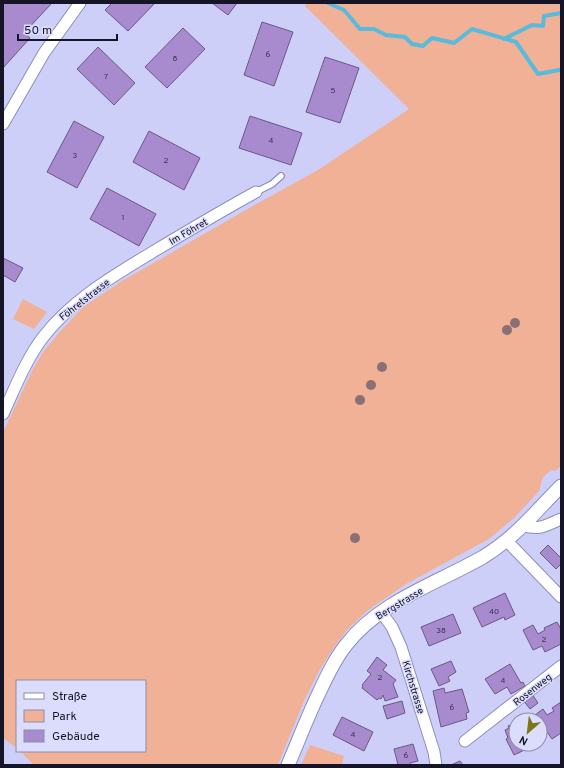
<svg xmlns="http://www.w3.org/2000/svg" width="564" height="768" viewBox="0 0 564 768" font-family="Overpass,sans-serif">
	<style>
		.green { fill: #f0b196 }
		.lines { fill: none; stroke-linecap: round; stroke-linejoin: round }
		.stream { stroke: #59badb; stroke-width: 4 }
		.building { fill: #a88bce; stroke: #6a5883 }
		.service-casing { stroke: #8d8ebe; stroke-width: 8 }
		.minor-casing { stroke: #8d8ebe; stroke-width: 13 }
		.tertiary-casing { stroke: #8d8ebe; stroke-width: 15 }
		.service { stroke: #fff; stroke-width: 5.5 }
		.minor { stroke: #fff; stroke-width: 11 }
		.tertiary { stroke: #fff; stroke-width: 13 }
		.tree { fill: #896f76 }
		.labels { text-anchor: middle; stroke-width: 3; stroke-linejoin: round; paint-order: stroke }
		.number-label { font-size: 8px; fill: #3a3251 }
		.street-label { font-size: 10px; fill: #151527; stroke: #dcddfc }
	</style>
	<rect width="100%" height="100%" fill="#cecff8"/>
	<g class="green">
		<path d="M307,3H561V466L555,471L551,470L543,477L539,491L514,518L489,539L406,584L367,611L347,630L332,650L319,671L304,701L278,765H34L20,751H145V681H17V748L3,738V432L33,369L43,352L58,334L83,307L122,281L251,207L318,170L409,109L305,6Z"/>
		<path d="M23,299L47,312L34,329L13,319Z"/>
		<path d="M310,745L344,756L342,765H301Z"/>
	</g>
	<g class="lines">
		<g class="stream">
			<path d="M328,3L344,10L360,29H374L386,35L405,37L412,44L423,46L432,38L454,43L472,29L516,42L538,74L559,70H561"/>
			<path d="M504,39L532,25L543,26L544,16L561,13"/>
		</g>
	</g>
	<g class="building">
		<path d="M3,3H52L24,33L30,38L3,68Z"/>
		<path d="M112,3H155L128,31L105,10Z"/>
		<path d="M212,3H237L228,15Z"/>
		<path d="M262,22L293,32L274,86L244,75Z"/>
		<path d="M183,28L205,49L167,88L145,67Z"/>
		<path d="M98,47L135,83L114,105L77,69Z"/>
		<path d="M325,57L359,68L340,123L306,112Z"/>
		<path d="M250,116L302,133L291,165L239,148Z"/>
		<path d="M74,121L104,137L77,188L47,172Z"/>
		<path d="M149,131L200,158L184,190L133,162Z"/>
		<path d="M107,188L156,214L139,246L90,219Z"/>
		<path d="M3,258L23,268L15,282L3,275Z"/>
		<path d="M548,545L561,558V564L556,569L540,553Z"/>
		<path d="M505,593L515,615L505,620L504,617L482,627L473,608Z"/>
		<path d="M453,614L461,633L429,646L421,627Z"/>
		<path d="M557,622L561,629V644L545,652L542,646L533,650L523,630L533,625L538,634L545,630L544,628Z"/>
		<path d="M377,657L387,665L383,670L396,680L393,684L398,697L385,701L383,695L381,699L379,698L377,700L362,688L363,686L362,685L371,674L367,671Z"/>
		<path d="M451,661L456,672L448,677L450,681L439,686L431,669Z"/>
		<path d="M510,664L521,683L523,682L525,686L511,694L507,687L495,694L485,679Z"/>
		<path d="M444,688L445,693L462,689L469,712L466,713L467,719L441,727L433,691Z"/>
		<path d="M532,694L538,703L530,709L523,700Z"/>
		<path d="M402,701L405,713L387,719L383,706Z"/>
		<path d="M561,702V730L560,731L561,733L552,739L535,715L543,709L547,715L554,711L552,708Z"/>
		<path d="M342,717L373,732L364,751L333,735Z"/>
		<path d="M516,723V744H534L535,745L514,755L506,739L508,738L505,730L509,728L508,726Z"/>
		<path d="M413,744L418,761L410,763V765H398L394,749Z"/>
		<path d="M460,761L463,765H451Z"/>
	</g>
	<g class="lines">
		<g class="service-casing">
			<path id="service" d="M256,192L272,184L281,176"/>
		</g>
		<g class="minor-casing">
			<g id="minor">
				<path d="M3,124L44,53L80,3"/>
				<path d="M3,414C15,388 26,359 44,336C72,300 113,276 151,253C186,232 221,211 256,192"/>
				<path d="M523,526C541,530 544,526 561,519"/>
				<path d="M507,541L561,597"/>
				<path d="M381,612L392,627L401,647L434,752L436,765"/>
				<path d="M465,741L561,666"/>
			</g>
		</g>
		<g class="tertiary-casing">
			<path id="tertiary" d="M288,765C298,742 307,718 318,695C326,678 334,660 346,645C380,601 436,584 483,557C516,537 534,513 561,486"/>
		</g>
		<use href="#service" class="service"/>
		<use href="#minor" class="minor"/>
		<use href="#tertiary" class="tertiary"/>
	</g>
	<g class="tree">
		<circle cx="515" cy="323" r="5"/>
		<circle cx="507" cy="330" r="5"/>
		<circle cx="382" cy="367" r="5"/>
		<circle cx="371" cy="385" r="5"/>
		<circle cx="360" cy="400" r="5"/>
		<circle cx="355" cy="538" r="5"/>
	</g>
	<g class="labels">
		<g class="number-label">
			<text x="268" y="57">6</text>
			<text x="175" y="61">8</text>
			<text x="106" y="79">7</text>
			<text x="333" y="93">5</text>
			<text x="271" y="143">4</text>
			<text x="75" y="158">3</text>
			<text x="166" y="163">2</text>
			<text x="123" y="220">1</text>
			<text x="494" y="614">40</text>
			<text x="441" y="633">38</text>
			<text x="544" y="642">2</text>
			<text x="380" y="680">2</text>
			<text x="503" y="683">4</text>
			<text x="452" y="710">6</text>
			<text x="353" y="737">4</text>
			<text x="406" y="758">6</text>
		</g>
		<g class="street-label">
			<text transform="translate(188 231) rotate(-30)" y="4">Im Föhret</text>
			<text transform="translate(84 299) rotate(-38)" y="4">Föhretstrasse</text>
			<text transform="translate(399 603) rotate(-31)" y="4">Bergstrasse</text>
			<text transform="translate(414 687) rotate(73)" y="4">Kirchstrasse</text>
			<text transform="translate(532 689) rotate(-38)" y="4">Rosenweg</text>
		</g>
	</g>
	<rect width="564" height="768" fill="none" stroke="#151527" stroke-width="8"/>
	<rect x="16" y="680" width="130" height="72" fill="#dcddfc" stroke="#8c8da7"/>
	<rect x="24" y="693" width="20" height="6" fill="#ffffff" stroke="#8c8da7"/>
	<text x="52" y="700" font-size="12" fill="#151527">Straße</text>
	<rect x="24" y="710" width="20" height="12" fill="#f0b196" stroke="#8c8da7"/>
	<text x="52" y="720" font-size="12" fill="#151527">Park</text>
	<rect x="24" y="730" width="20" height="12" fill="#a88bce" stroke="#8c8da7"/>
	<text x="52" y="740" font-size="12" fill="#151527">Gebäude</text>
	<g transform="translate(528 732) rotate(208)"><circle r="19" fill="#dcddfc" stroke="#8c8da7"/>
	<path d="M0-3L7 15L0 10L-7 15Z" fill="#7e7519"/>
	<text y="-6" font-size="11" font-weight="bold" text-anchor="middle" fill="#151527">N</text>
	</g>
	<path d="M18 34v6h99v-6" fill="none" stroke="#151527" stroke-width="2"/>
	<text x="24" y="34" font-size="12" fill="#151527" stroke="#dcddfc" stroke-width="3" paint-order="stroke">50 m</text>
</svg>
